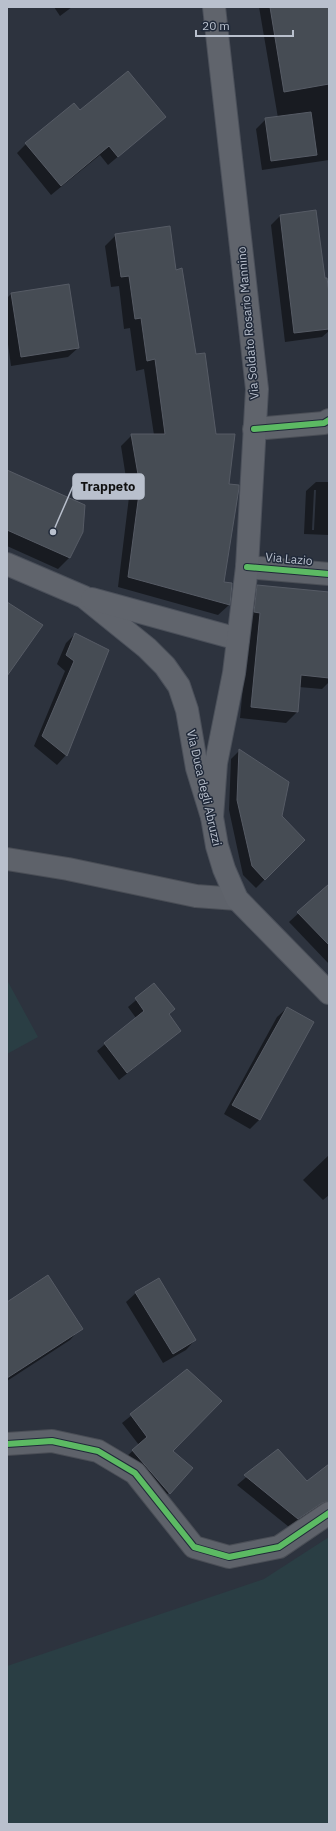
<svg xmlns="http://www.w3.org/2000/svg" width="336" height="1831" viewBox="0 0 336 1831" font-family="'IBM Plex Sans',sans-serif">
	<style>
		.green { fill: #2a3e44 }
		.shadow { fill: #0007; fill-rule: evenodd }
		.building { fill: #464c54; stroke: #565b65 }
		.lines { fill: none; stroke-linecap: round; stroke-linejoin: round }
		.minor-casing { stroke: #4a4e56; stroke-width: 24 }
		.major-casing { stroke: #4b505a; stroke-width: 24 }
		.minor { stroke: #5e626a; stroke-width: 22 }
		.major { stroke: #60646c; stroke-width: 22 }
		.cycleway-casing { stroke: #202939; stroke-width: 8 }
		.cycleway { stroke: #5cba63; stroke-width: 6 }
		.labels { text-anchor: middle; stroke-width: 3; stroke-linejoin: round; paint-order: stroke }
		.street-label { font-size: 12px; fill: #b9c0cd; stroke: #202939 }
		.leader { fill: none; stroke: #b9c0cd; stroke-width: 1.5 }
		.callout-dot { fill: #b9c0cd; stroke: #202939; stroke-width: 1.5 }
		.callout { fill: #b9c0cd; stroke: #b9c0cd; stroke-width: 1.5 }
		.callout-label { font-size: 13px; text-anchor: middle; font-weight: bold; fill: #111 }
	</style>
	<rect width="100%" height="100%" fill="#2d333e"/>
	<g class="green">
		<path d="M7,980L38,1037L7,1054Z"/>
		<path d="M329,1537V1824H7V1666L264,1579Z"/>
	</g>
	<g class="shadow">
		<path d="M54,7H72L60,16Z"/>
		<path d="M259,7H329V160L262,170L256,129L266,119L278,118Z"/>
		<path d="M80,111L165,117L108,165L100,155L51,195L17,153L26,144Z"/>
		<path d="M280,216L324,279L329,303V331L322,337L285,342L271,225Z"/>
		<path d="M116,235L175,271L195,355L228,485L223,583L229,605L218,615L118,587L129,497L121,446L132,435H154L144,369L136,371L130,328L124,329L119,286L111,287L105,246Z"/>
		<path d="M11,294L78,348L68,357L11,366L7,337V298Z"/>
		<path d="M7,471L69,558L58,569L7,546Z"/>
		<path d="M316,482H329V535L304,534L306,491ZM314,490H316L314,530H312Z"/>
		<path d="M258,586L329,593V682L322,689L299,687L297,712L286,723L240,718L249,624L247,597Z"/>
		<path d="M75,634L108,650L66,755L57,765L34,746L65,671L57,664L66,643Z"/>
		<path d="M240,750L281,816L304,840L256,888L243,875L229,810L231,759Z"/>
		<path d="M329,885V964L289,922Z"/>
		<path d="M154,985L174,1009L168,1015L180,1031L119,1080L97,1051L136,1018L128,1007Z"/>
		<path d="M287,1008L260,1119L250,1129L224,1114L277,1017Z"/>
		<path d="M329,1155V1195L323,1200L303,1180Z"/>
		<path d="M136,1293L195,1340L186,1350L163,1363L126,1302Z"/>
		<path d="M7,1303L81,1328L70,1340L7,1381Z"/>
		<path d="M187,1371L172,1451L192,1468L161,1501L125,1458L139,1445L122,1423Z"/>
		<path d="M278,1450L307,1482L329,1465V1504L321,1509L312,1511L289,1527L237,1485Z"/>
	</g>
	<g class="building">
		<path d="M270,7H329V84L284,92Z"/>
		<path d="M128,71L166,117L118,157L109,146L61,186L25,143L74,103L80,110Z"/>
		<path d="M311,112L317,155L271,161L265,118Z"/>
		<path d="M316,210L325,278H327L329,293V329L294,333L280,215Z"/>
		<path d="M170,226L176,270L182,268L196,354L205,353L216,434H235L229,484L239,485V488L224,582L232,583L230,605L128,577L140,486L131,434H165L155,359L147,361L141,318L135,319L129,276L121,277L115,234Z"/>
		<path d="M69,284L79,348L21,357L11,293Z"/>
		<path d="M7,470L85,505L83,532L70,558L7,530Z"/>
		<path d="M257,585L329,592V678L301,675L298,712L251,707L260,613L254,612Z"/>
		<path d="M7,602L43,625L7,676Z"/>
		<path d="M75,633L109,650L67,756L42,736L74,661L66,655Z"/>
		<path d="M239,749L289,782L282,816L305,840L265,880L252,866L237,800Z"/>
		<path d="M329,884V945L297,912Z"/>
		<path d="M154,983L175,1009L169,1014L181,1031L127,1073L104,1043L144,1011L135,998Z"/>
		<path d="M287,1007L314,1022L260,1120L232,1105Z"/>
		<path d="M48,1275L83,1329L7,1378V1302Z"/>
		<path d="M159,1278L196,1340L173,1354L135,1292Z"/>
		<path d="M187,1369L222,1401L173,1451L193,1468L170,1494L132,1450L147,1437L130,1414Z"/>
		<path d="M278,1449L307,1481L329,1464V1501L322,1503L298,1519L244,1475Z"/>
	</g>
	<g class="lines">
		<g class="minor-casing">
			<g id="minor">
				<path d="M254,429L324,423L329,420"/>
				<path d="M247,567L329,574"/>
				<path d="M7,859L68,869L196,896L237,899"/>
				<path d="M7,1444L52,1441L98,1451L135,1473L194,1547L229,1557L279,1547L329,1513"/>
			</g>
		</g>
		<g class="major-casing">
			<g id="major">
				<path d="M7,564L84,597L147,648L165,666L179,686L187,710L197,768L212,817L217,846L224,869L237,899L329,993"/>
				<path d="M92,599L238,639"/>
				<path d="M212,817L216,763L234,673L247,567L257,389L214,7"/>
			</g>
		</g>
		<use href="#minor" class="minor"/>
		<use href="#major" class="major"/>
		<g class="cycleway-casing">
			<g id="cycleway">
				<path d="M254,429L324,423L329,420"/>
				<path d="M247,567L329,574"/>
				<path d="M7,1444L52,1441L98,1451L135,1473L194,1547L229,1557L279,1547L329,1513"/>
			</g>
		</g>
		<use href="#cycleway" class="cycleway"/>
	</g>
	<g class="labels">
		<g class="street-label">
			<text transform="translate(248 323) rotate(-95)" y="4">Via Soldato Rosario Mannino</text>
			<text transform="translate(289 559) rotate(5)" y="4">Via Lazio</text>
			<text transform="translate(204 788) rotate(77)" y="4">Via Duca degli Abruzzi</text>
		</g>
	</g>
	<path class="leader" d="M53 532L73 486"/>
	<circle class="callout-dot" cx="53" cy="532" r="4"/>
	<rect class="callout" x="73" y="474" width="71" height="25" rx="4"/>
	<g class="callout-label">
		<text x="108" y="491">Trappeto</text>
	</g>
	<rect width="336" height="1831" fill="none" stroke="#b9c0cd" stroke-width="16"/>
	<path d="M196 30v6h97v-6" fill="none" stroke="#b9c0cd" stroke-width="2"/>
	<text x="202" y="30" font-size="12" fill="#b9c0cd" stroke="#202939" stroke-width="3" paint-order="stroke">20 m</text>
</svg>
